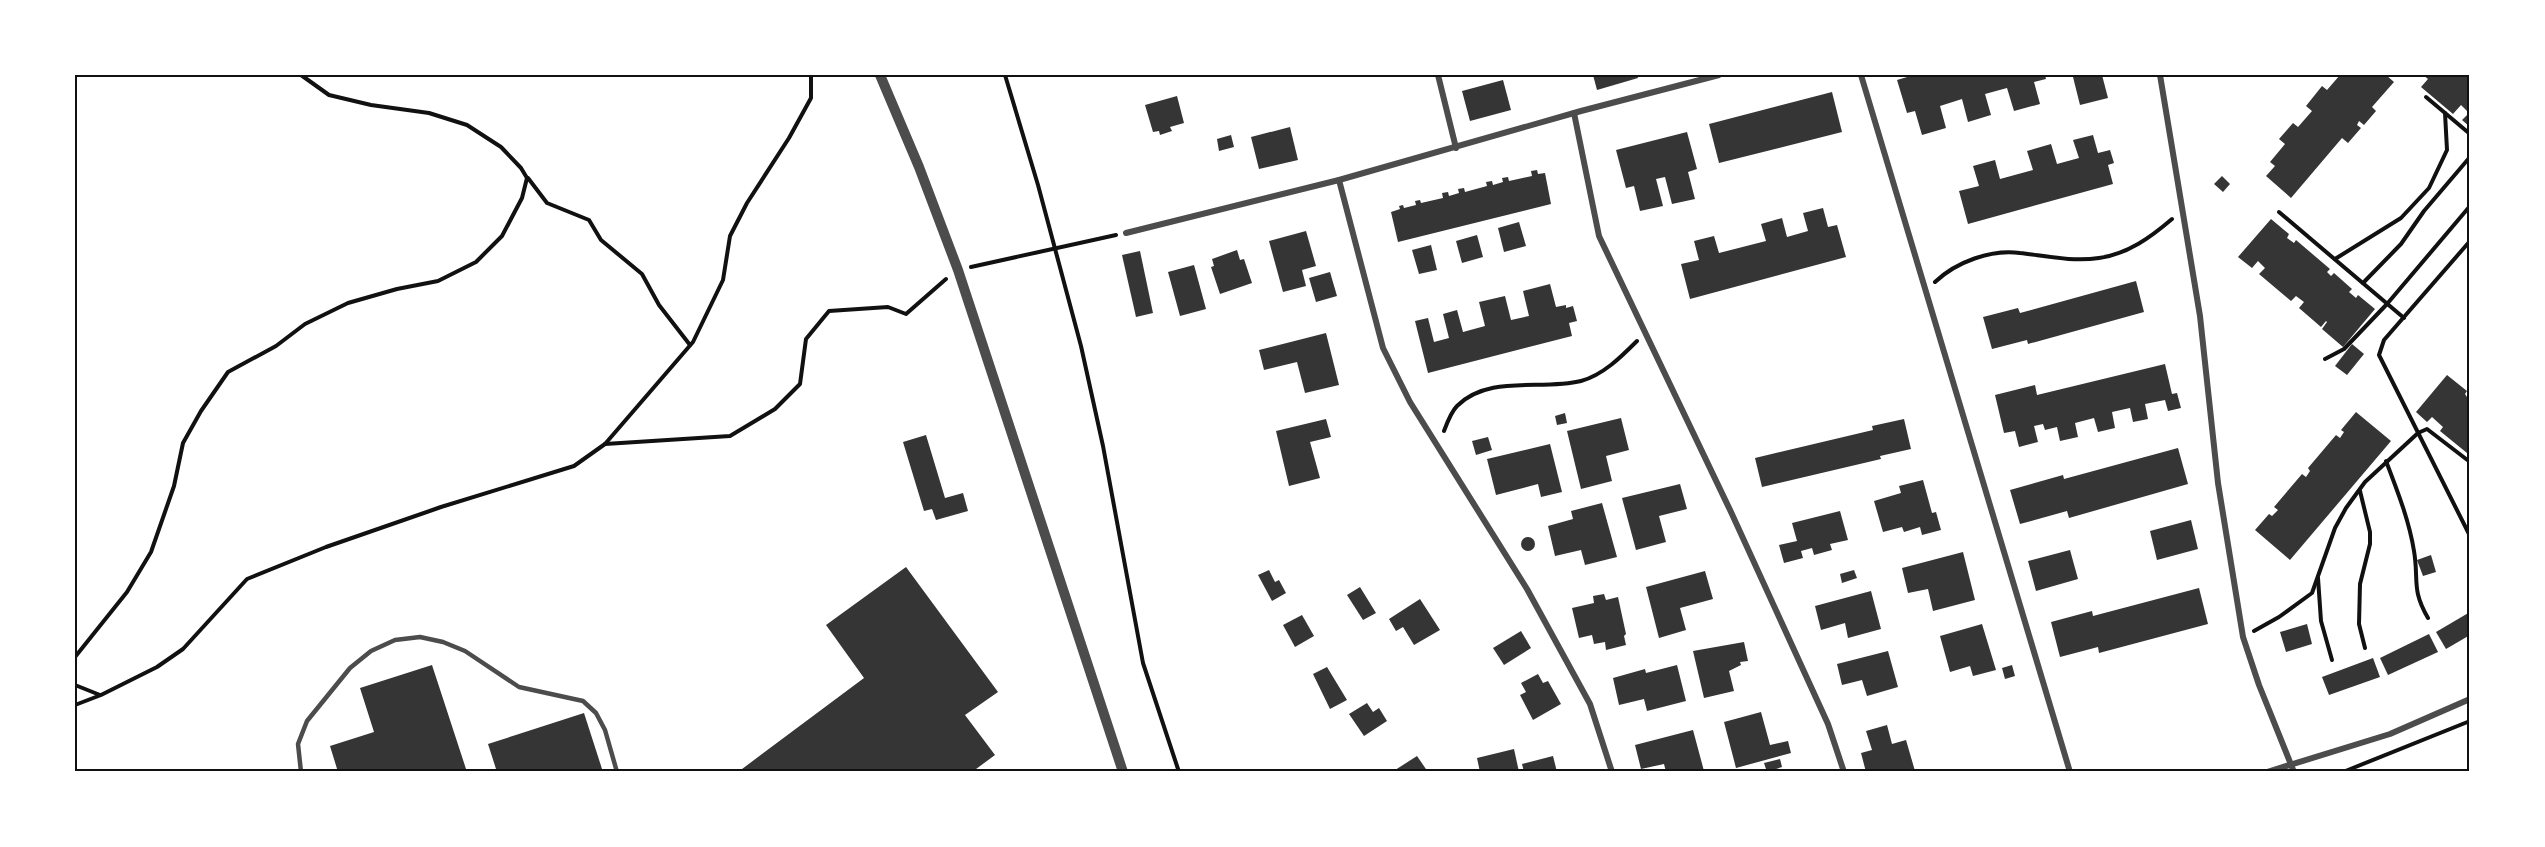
<svg xmlns="http://www.w3.org/2000/svg" width="2545" height="847" viewBox="0 0 2545 847" font-family="Quicksand,sans-serif">
	<style>
		.building { fill: #353535 }
		.lines { fill: none; stroke-linecap: round; stroke-linejoin: round }
		.path { stroke: #111; stroke-width: 4 }
		.service { stroke: #4c4c4c; stroke-width: 4.5 }
		.minor { stroke: #4c4c4c; stroke-width: 6 }
		.tertiary { stroke: #4c4c4c; stroke-width: 10 }
		.neatline { fill: none; stroke: #111; stroke-width: 2 }
	</style>
	<rect width="100%" height="100%" fill="#fff"/>
	<g class="building">
		<path d="M1593,75H1637L1638,78L1597,90Z"/>
		<path d="M1914,75H2045L2046,79L2034,82L2040,104L2014,111L2007,88L1985,94L1991,115L1968,122L1962,99L1940,106L1946,128L1922,135L1915,111L1907,113L1897,80Z"/>
		<path d="M2081,75H2102L2108,98L2080,105L2073,77Z"/>
		<path d="M2340,75H2386L2394,82L2372,107L2376,111L2364,125L2359,121L2357,125L2361,128L2348,143L2342,138L2291,198L2266,176L2275,166L2270,162L2285,144L2279,139L2293,123L2298,127L2312,111L2306,106L2322,86L2327,90Z"/>
		<path d="M2423,75H2470V127L2462,120L2469,113L2461,105L2453,114L2421,87L2428,79Z"/>
		<path d="M1503,80L1511,110L1470,121L1462,91Z"/>
		<path d="M1832,92L1842,132L1719,163L1709,124Z"/>
		<path d="M1177,96L1184,123L1170,127L1172,131L1160,135L1159,131L1153,132L1145,105Z"/>
		<path d="M1290,127L1298,160L1259,169L1251,137Z"/>
		<path d="M1687,132L1697,169L1688,172L1695,199L1672,204L1665,177L1656,179L1663,206L1640,211L1634,186L1626,188L1616,150Z"/>
		<path d="M1231,135L1234,147L1219,151L1217,139Z"/>
		<path d="M2093,135L2098,153L2110,150L2114,163L2108,165L2113,184L1968,224L1959,191L1979,186L1973,166L1995,160L2000,179L2033,170L2027,151L2051,144L2057,164L2079,158L2073,140Z"/>
		<path d="M1537,170L1538,174L1545,173L1551,204L1398,242L1391,212L1400,209L1399,206L1403,205L1404,208L1416,205L1415,201L1420,200L1421,203L1443,198L1442,193L1448,192L1449,196L1459,193L1458,189L1464,188L1465,192L1487,186L1486,182L1492,181L1493,185L1503,182L1502,178L1508,177L1509,181L1532,176L1531,171Z"/>
		<path d="M2222,176L2230,184L2223,192L2214,184Z"/>
		<path d="M1823,208L1828,227L1837,225L1846,257L1690,299L1681,264L1699,260L1694,241L1714,236L1719,253L1766,241L1761,224L1782,218L1787,237L1808,231L1803,213Z"/>
		<path d="M2271,219L2289,234L2287,238L2294,243L2296,240L2330,269L2327,272L2331,276L2334,273L2352,289L2349,292L2356,298L2358,295L2375,309L2343,347L2322,329L2327,322L2326,321L2321,327L2299,308L2304,302L2296,296L2291,301L2259,274L2265,268L2258,261L2252,268L2238,257Z"/>
		<path d="M1519,222L1526,246L1504,252L1498,228Z"/>
		<path d="M1306,231L1316,266L1302,270L1306,286L1283,292L1269,241Z"/>
		<path d="M1477,235L1483,257L1462,263L1456,241Z"/>
		<path d="M1431,245L1437,270L1419,274L1412,250Z"/>
		<path d="M1237,250L1240,260L1244,259L1252,283L1220,294L1211,267L1214,266L1212,259Z"/>
		<path d="M1140,251L1153,313L1136,317L1122,255Z"/>
		<path d="M1194,265L1206,309L1180,316L1168,272Z"/>
		<path d="M1330,272L1337,296L1316,302L1309,278Z"/>
		<path d="M2136,281L2144,312L2028,344L2027,340L1992,349L1983,317L2018,308L2020,313Z"/>
		<path d="M1550,284L1556,307L1566,305V308L1573,306L1577,321L1569,323L1572,336L1428,373L1415,321L1428,318L1434,342L1449,338L1443,314L1457,310L1463,332L1485,326L1479,302L1505,296L1511,320L1529,316L1523,291Z"/>
		<path d="M1326,333L1339,385L1305,393L1297,362L1264,370L1259,350Z"/>
		<path d="M2352,344L2364,354L2347,375L2335,366Z"/>
		<path d="M2165,364L2172,394L2177,393L2181,408L2168,411L2165,400L2145,404L2148,419L2133,422L2130,408L2112,412L2115,428L2098,432L2094,418L2075,423L2078,437L2060,441L2057,427L2045,430L2043,424L2034,426L2038,442L2019,447L2015,431L2004,433L1995,395L2035,385L2037,395Z"/>
		<path d="M2447,375L2467,391L2465,394L2467,397L2470,394V450L2467,453L2440,431L2443,427L2432,417L2427,422L2416,412Z"/>
		<path d="M2356,412L2391,441L2290,560L2255,530L2269,514L2272,516L2278,510L2274,507L2302,474L2306,477L2310,471L2308,468L2336,435L2340,438L2344,432L2341,430Z"/>
		<path d="M1565,413L1567,423L1557,425L1555,416Z"/>
		<path d="M1621,418L1629,450L1606,456L1612,481L1581,489L1567,431Z"/>
		<path d="M1326,419L1331,437L1310,442L1320,478L1289,486L1276,431Z"/>
		<path d="M1904,419L1911,449L1880,456L1881,459L1762,487L1755,458L1873,430L1872,426Z"/>
		<path d="M926,435L945,498L963,493L968,511L936,520L932,509L924,511L903,442Z"/>
		<path d="M1488,437L1492,450L1476,455L1472,441Z"/>
		<path d="M1550,444L1562,492L1541,497L1538,484L1496,495L1487,459Z"/>
		<path d="M2178,448L2188,484L2069,518L2067,511L2020,524L2010,490L2063,475L2064,479Z"/>
		<path d="M1923,480L1932,513L1936,512L1941,530L1922,535L1920,527L1904,532L1902,527L1883,532L1874,501L1901,493L1899,486Z"/>
		<path d="M1680,484L1687,509L1659,516L1666,542L1636,550L1622,498Z"/>
		<path d="M1602,503L1617,557L1585,565L1581,550L1555,556L1548,526L1573,519L1571,511Z"/>
		<path d="M1840,511L1848,540L1830,544L1832,550L1814,555L1812,548L1801,551L1803,558L1784,563L1779,545L1797,541L1792,523Z"/>
		<path d="M2191,520L2198,549L2157,560L2150,531Z"/>
		<circle cx="1528" cy="544" r="7"/>
		<path d="M2070,550L2078,579L2036,591L2028,561Z"/>
		<path d="M1963,552L1975,600L1933,611L1928,589L1908,593L1902,568Z"/>
		<path d="M2431,555L2436,572L2423,576L2417,560Z"/>
		<path d="M906,567L998,692L965,715L995,755L972,772H738L864,678L826,625Z"/>
		<path d="M1269,570L1275,582L1279,580L1286,593L1272,601L1258,575Z"/>
		<path d="M1854,570L1857,578L1842,583L1840,574Z"/>
		<path d="M1705,571L1713,599L1680,608L1686,630L1659,638L1646,587Z"/>
		<path d="M1360,587L1376,613L1363,620L1347,595Z"/>
		<path d="M2199,588L2208,624L2099,653L2098,647L2060,657L2051,622L2092,611L2093,616Z"/>
		<path d="M1871,591L1881,629L1848,638L1845,623L1821,630L1815,606Z"/>
		<path d="M1604,594L1606,600L1618,597L1626,634L1624,636L1626,645L1606,650L1605,642L1594,644L1592,635L1579,638L1572,608L1594,603L1593,596Z"/>
		<path d="M1420,599L1440,630L1414,645L1403,627L1396,631L1389,619Z"/>
		<path d="M2470,612V635L2446,649L2436,632Z"/>
		<path d="M1302,615L1314,636L1295,647L1283,625Z"/>
		<path d="M1982,624L1996,670L1973,676L1970,666L1950,672L1940,636Z"/>
		<path d="M2307,624L2312,644L2286,652L2280,632Z"/>
		<path d="M1521,631L1531,648L1504,665L1493,648Z"/>
		<path d="M2429,634L2438,652L2388,675L2380,658Z"/>
		<path d="M1744,642L1748,661L1740,662L1741,665L1729,671L1734,691L1704,698L1693,651Z"/>
		<path d="M1888,651L1898,687L1867,696L1862,680L1842,685L1837,664Z"/>
		<path d="M2373,658L2380,677L2329,695L2322,677Z"/>
		<path d="M432,665L467,772H338L330,746L374,732L360,688Z"/>
		<path d="M1677,665L1686,701L1647,711L1644,699L1619,705L1613,678L1645,669L1646,673Z"/>
		<path d="M2012,665L2015,676L2005,679L2002,668Z"/>
		<path d="M1327,667L1347,700L1330,709L1313,674Z"/>
		<path d="M1538,674L1543,683L1548,681L1561,704L1533,720L1520,695L1526,692L1521,683Z"/>
		<path d="M1367,703L1373,712L1379,708L1387,721L1364,736L1349,714Z"/>
		<path d="M1761,712L1770,745L1788,741L1791,753L1736,768L1724,722Z"/>
		<path d="M584,713L603,772H497L488,744Z"/>
		<path d="M1887,725L1892,744L1906,740L1915,771L1866,772L1861,753L1872,750L1866,731Z"/>
		<path d="M1693,730L1704,771L1666,772L1664,764L1641,769L1635,745Z"/>
		<path d="M1514,749L1519,772H1480L1477,758Z"/>
		<path d="M1417,756L1428,772H1392Z"/>
		<path d="M1553,756L1557,772H1524L1522,764Z"/>
		<path d="M1780,759L1782,767L1767,772L1764,763Z"/>
	</g>
	<g class="lines">
		<g class="path">
			<path d="M1005,75L1038,185L1081,346L1103,446L1143,663L1179,772"/>
			<path d="M2426,97L2470,134"/>
			<path d="M528,178L547,203L589,220L601,240L642,274L659,305L690,345"/>
			<path d="M2279,212L2404,318"/>
			<path d="M2470,241L2384,340L2379,355L2470,536"/>
			<path d="M2335,259L2401,218L2429,188L2447,150L2445,113"/>
			<path d="M971,267L1116,235"/>
			<path d="M1935,282C1956,262 1991,249 2020,253C2046,256 2073,262 2099,258C2128,254 2151,237 2172,219"/>
			<path d="M2363,283L2401,244L2424,211L2470,157"/>
			<path d="M2325,359L2344,349L2387,304L2470,206"/>
			<path d="M1444,431C1447,423 1451,412 1457,406C1489,374 1542,391 1581,381C1603,375 1621,357 1637,341"/>
			<path d="M605,444L730,436L775,409L800,384L806,339L829,311L888,307L906,314L946,279"/>
			<path d="M2386,461C2397,490 2409,520 2414,551C2419,580 2411,589 2428,618"/>
			<path d="M2360,491L2370,532V544L2360,584L2359,624L2365,648"/>
			<path d="M2318,578L2321,621L2332,660"/>
			<path d="M2254,631L2279,617L2312,593L2335,528L2346,508L2365,482L2418,433L2427,429L2470,462"/>
			<path d="M75,657L127,592L151,552L174,486L183,443L201,411L228,372L276,346L305,324L348,303L397,289L438,281L476,262L502,236L522,198L527,178L521,168L501,147L467,125L429,113L371,105L329,95L301,75"/>
			<path d="M75,685L100,695"/>
			<path d="M75,705L101,695L157,667L183,649L247,579L326,547L441,507L574,466L605,444L693,342L723,280L730,236L747,203L789,138L811,98V75"/>
			<path d="M2343,772L2470,721"/>
		</g>
		<path class="service" d="M301,772L298,744L307,721L350,668L371,651L395,640L420,637L443,642L465,651L519,687L583,701L596,713L605,730L617,772"/>
		<g class="minor">
			<path d="M1438,75L1456,148"/>
			<path d="M1861,75L2070,772"/>
			<path d="M2160,75L2200,316L2218,483L2243,637L2259,685L2294,772"/>
			<path d="M1574,113L1599,236L1731,512L1828,724L1844,772"/>
			<path d="M1339,180L1383,348L1410,402L1527,589L1590,704L1612,772"/>
			<path d="M1126,233L1339,180L1581,111L1719,75"/>
			<path d="M2267,772L2390,734L2470,699"/>
		</g>
		<path class="tertiary" d="M880,75L919,167L958,270L1123,772"/>
	</g>
	<rect width="2545" height="847" fill="none" stroke="#ffffff" stroke-width="153"/>
	<rect x="76" y="76" width="2392" height="694" class="neatline"/>
</svg>
